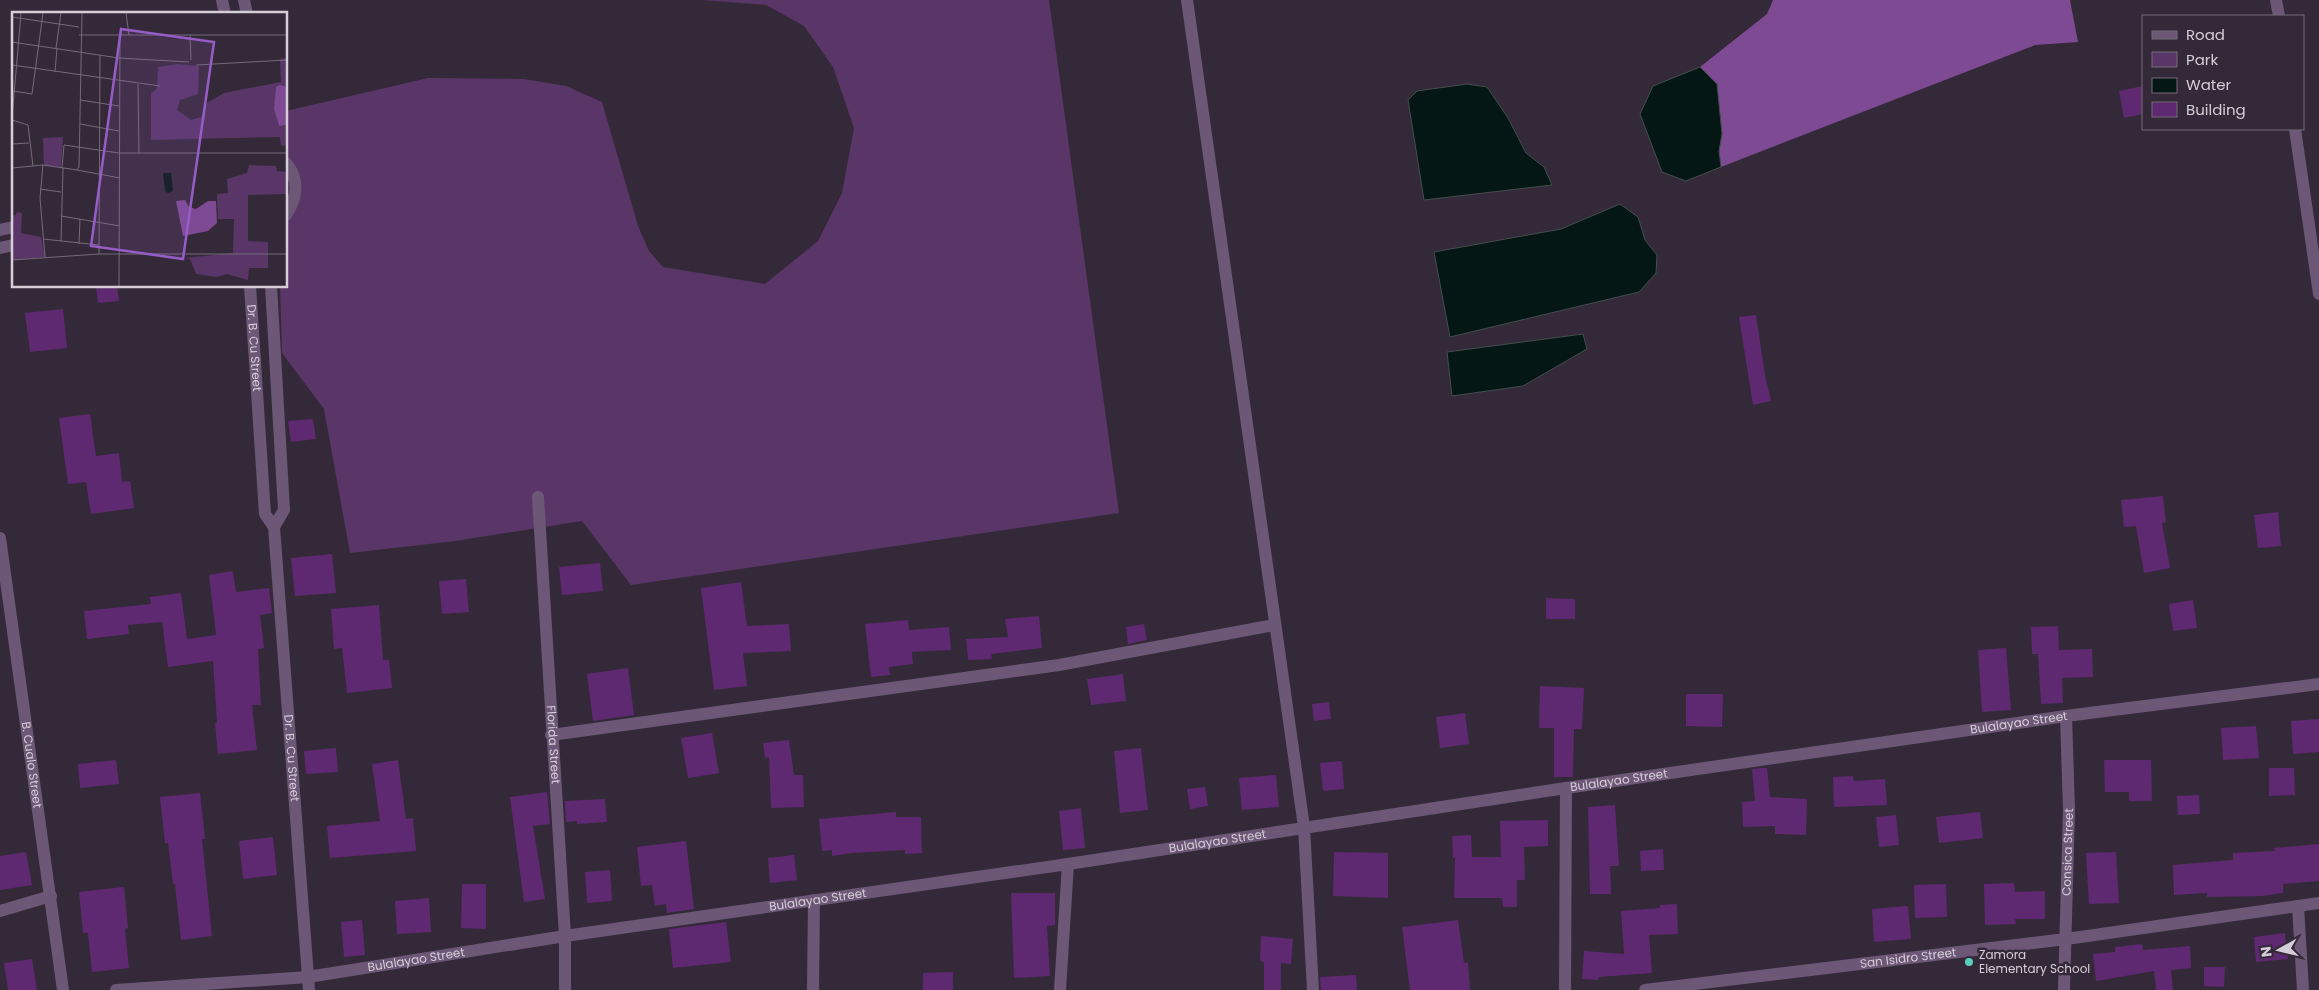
<svg xmlns="http://www.w3.org/2000/svg" width="2319" height="990" viewBox="0 0 2319 990" font-family="Poppins,sans-serif">
	<style>
		.green { fill: #593667 }
		.forest { fill: #7f4a94 }
		.water { fill: #051714; stroke: #434e4f }
		.building { fill: #5e2971 }
		.lines { fill: none; stroke-linecap: round; stroke-linejoin: round }
		.minor { stroke: #6d5777; stroke-width: 12 }
		.tertiary { stroke: #6d5777; stroke-width: 12 }
		.poi-dot { fill: #5acebd; stroke: #342938; stroke-width: 2 }
		.labels { text-anchor: middle; stroke-width: 5; stroke-linejoin: round; paint-order: stroke }
		.street-label { font-size: 12px; fill: #d5ced8; stroke: #342938 }
		.poi-label { font-size: 12px; fill: #d5ced8; stroke: #342938; text-anchor: start }
		.inset-road { fill: none; stroke: #746b78; stroke-width: 1 }
		.view { fill: #965dc6; fill-opacity: 0.15; stroke: #965dc6; stroke-width: 2.5 }
		.inset-edge { fill: none; stroke: #d5ced8; stroke-width: 2.5 }
	</style>
	<rect width="100%" height="100%" fill="#342938"/>
	<path class="green" d="M702,0H1049L1119,513L631,585L582,521L455,541L350,553L324,409L282,353L280,286H286V215L295,197L286,163V111L428,78L524,79L566,86L602,102L638,226L649,251L663,267L765,284L818,241L842,193L854,128L833,67L804,26L766,5Z"/>
	<path class="forest" d="M1773,0H2070L2078,42L2035,45L1721,167L1719,151L1722,134L1717,84L1700,67L1767,14Z"/>
	<g class="water">
		<path d="M1700,67L1717,84L1722,134L1719,151L1721,167L1686,181L1662,172L1640,114L1653,86Z"/>
		<path d="M1467,84L1487,87L1508,118L1526,153L1544,167L1552,185L1424,200L1408,100L1417,91Z"/>
		<path d="M1620,204L1638,217L1645,240L1657,255L1656,273L1639,292L1450,337L1434,252L1561,229Z"/>
		<path d="M1583,334L1587,349L1523,386L1452,396L1447,352Z"/>
	</g>
	<g class="building">
		<path d="M2143,86V114L2124,118L2119,91Z"/>
		<path d="M96,286H117L119,301L98,303Z"/>
		<path d="M63,309L67,348L30,352L25,313Z"/>
		<path d="M1756,315L1765,375L1771,401L1753,405L1739,317Z"/>
		<path d="M90,414L96,456L119,453L122,482L130,481L134,508L91,514L86,482L68,484L59,418Z"/>
		<path d="M313,419L316,439L291,442L288,421Z"/>
		<path d="M2163,496L2166,522L2162,523L2170,568L2144,573L2136,526L2124,527L2121,500Z"/>
		<path d="M2278,512L2281,546L2258,548L2254,515Z"/>
		<path d="M332,554L336,593L295,596L291,558Z"/>
		<path d="M600,563L603,591L562,595L559,567Z"/>
		<path d="M233,571L236,592L269,588L272,613L260,615L264,648L258,649L261,705H252L257,750L218,754L215,723H217L213,661L168,667L162,622L128,625L129,634L87,639L84,611L151,604L150,597L181,593L187,639L216,635L209,575Z"/>
		<path d="M466,579L469,612L442,614L439,581Z"/>
		<path d="M741,582L747,626L789,624L791,651L743,653L747,686L714,690L701,588Z"/>
		<path d="M1546,598L1575,599V619H1546Z"/>
		<path d="M2193,600L2197,628L2173,631L2169,604Z"/>
		<path d="M379,605L383,660H389L392,688L347,693L342,648L334,649L331,609Z"/>
		<path d="M1039,616L1042,648L991,654L992,659L968,660L966,639L1008,637L1005,619Z"/>
		<path d="M908,620L909,630L949,627L951,650L912,652L913,664L889,667L890,675L871,677L865,624Z"/>
		<path d="M1144,624L1147,640L1128,644L1126,627Z"/>
		<path d="M2058,626L2059,650L2092,649L2093,677L2062,678L2063,703L2041,704L2038,654H2032L2031,627Z"/>
		<path d="M2006,648L2011,710L1982,712L1978,650Z"/>
		<path d="M628,668L634,715L593,721L587,674Z"/>
		<path d="M1123,674L1126,701L1091,705L1087,679Z"/>
		<path d="M1540,686L1584,688L1582,729H1574L1573,777H1554V728H1539Z"/>
		<path d="M1686,694H1723L1722,727L1686,726Z"/>
		<path d="M1329,702L1331,719L1314,721L1312,704Z"/>
		<path d="M1465,713L1469,744L1440,748L1436,717Z"/>
		<path d="M2319,719V752L2293,754L2291,721Z"/>
		<path d="M2256,726L2259,758L2223,760L2221,728Z"/>
		<path d="M712,733L719,773L688,778L681,738Z"/>
		<path d="M789,740L794,775H803L804,807L771,808L769,757L765,758L763,743Z"/>
		<path d="M336,748L338,772L306,774L304,751Z"/>
		<path d="M1141,748L1148,810L1120,813L1114,751Z"/>
		<path d="M116,760L119,784L80,788L78,764Z"/>
		<path d="M398,760L406,819L413,818L416,851L330,858L327,826L380,821L372,764Z"/>
		<path d="M2104,760H2151L2152,801H2129V792H2105Z"/>
		<path d="M1342,761L1344,789L1323,791L1320,763Z"/>
		<path d="M1763,768H1767L1770,797L1807,799L1806,835L1775,834V826L1743,827L1742,802L1755,801L1752,769Z"/>
		<path d="M2269,768H2294L2295,795L2269,796Z"/>
		<path d="M1276,775L1279,807L1242,810L1239,778Z"/>
		<path d="M1853,776L1854,781L1885,779L1887,805L1834,807L1833,777Z"/>
		<path d="M1205,787L1208,806L1190,809L1187,789Z"/>
		<path d="M547,792L550,824L533,826L545,899L524,902L510,797Z"/>
		<path d="M200,793L205,839H202L212,936L181,940L175,884H173L168,843H165L160,797Z"/>
		<path d="M2199,795L2200,814L2178,815L2177,796Z"/>
		<path d="M605,799L607,822L577,824V821L566,822L565,801Z"/>
		<path d="M1615,805L1619,866H1610L1611,894H1590L1588,807Z"/>
		<path d="M1081,808L1085,848L1063,850L1059,811Z"/>
		<path d="M896,812V817H921L922,853L905,854V850L852,853L832,856V850L822,851L819,819Z"/>
		<path d="M1980,812L1983,838L1939,843L1936,817Z"/>
		<path d="M1896,815L1899,845L1879,847L1876,817Z"/>
		<path d="M1548,820V846L1524,847L1525,880H1517V907H1503L1502,898H1454L1455,858H1453L1452,836L1471,835L1472,857H1501L1500,821Z"/>
		<path d="M273,837L277,875L243,879L239,841Z"/>
		<path d="M686,841L694,909L667,913L666,904L655,906L652,885L641,886L637,847Z"/>
		<path d="M2319,844V881L2283,884V893L2262,896L2207,897V893L2174,895L2173,865L2233,860V853L2275,851L2274,848Z"/>
		<path d="M1663,849L1664,870L1641,871L1640,851Z"/>
		<path d="M26,852L32,885L0,890V856Z"/>
		<path d="M1334,852L1388,853V898L1333,896Z"/>
		<path d="M2116,852L2119,903L2089,904L2086,853Z"/>
		<path d="M794,855L797,880L770,883L768,858Z"/>
		<path d="M610,870L612,901L587,903L585,872Z"/>
		<path d="M2014,883L2015,892L2045,891V919H2015L2016,924L1985,925L1984,884Z"/>
		<path d="M462,884H486V929L461,928Z"/>
		<path d="M1946,884L1947,917L1915,918L1914,885Z"/>
		<path d="M124,887L128,928L125,929L129,968L92,972L88,933H83L79,892Z"/>
		<path d="M1011,893H1055V925L1047,926L1050,976L1014,978Z"/>
		<path d="M429,898L431,932L397,934L395,901Z"/>
		<path d="M1677,904L1678,934L1649,935L1652,973L1599,977L1598,980L1582,979L1584,951L1624,954L1621,911L1660,908V905Z"/>
		<path d="M1908,906L1911,939L1874,942L1872,909Z"/>
		<path d="M362,920L365,955L344,957L341,922Z"/>
		<path d="M1458,920L1464,963L1468,962L1470,990H1410L1402,927Z"/>
		<path d="M726,922L731,962L673,968L669,929Z"/>
		<path d="M2285,933L2288,959L2256,962L2254,937Z"/>
		<path d="M1261,936L1293,939L1291,964L1281,963V990H1264V962L1260,961Z"/>
		<path d="M2142,944L2143,950L2190,946L2191,968L2171,970L2173,990H2156L2154,971L2096,981L2093,954L2115,952V947Z"/>
		<path d="M32,959L37,990H8L4,963Z"/>
		<path d="M2204,967H2225L2224,987L2204,986Z"/>
		<path d="M953,972V990H923V973Z"/>
		<path d="M1356,975L1357,990H1321L1320,977Z"/>
	</g>
	<g class="lines">
		<g class="minor">
			<path d="M222,0L225,14"/>
			<path d="M244,0L247,14"/>
			<path d="M286,163C300,179 297,199 286,215"/>
			<path d="M0,230L14,227"/>
			<path d="M0,248L14,245"/>
			<path id="s1" d="M250,286L265,514L274,527L309,990"/>
			<path d="M271,286L284,510L274,527"/>
			<path id="s2" d="M538,497L565,936V990"/>
			<path d="M551,735L1059,665L1274,625"/>
			<path d="M1304,827L1313,990"/>
			<path d="M2298,906L2303,990"/>
			<path d="M0,911L51,896"/>
			<path d="M813,990L814,900"/>
			<path d="M1060,990L1068,864"/>
			<path id="s3" d="M1645,990L2066,939L2319,903"/>
			<path id="s4" d="M2064,990L2069,810L2066,716"/>
		</g>
		<g class="tertiary">
			<path d="M1187,0C1226,275 1263,551 1304,827"/>
			<path d="M2276,0L2279,16"/>
			<path d="M2295,129L2319,294"/>
			<path id="s5" d="M0,538L63,990"/>
			<path id="s6" d="M116,990L308,977L565,936L1068,864L1566,788L2066,716L2319,684"/>
			<path d="M1565,990L1566,788"/>
		</g>
	</g>
	<circle class="poi-dot" cx="1969" cy="962" r="5"/>
	<g class="labels">
		<g class="street-label">
			<text dy="4" stroke="none"><textPath href="#s1" startOffset="62">Dr. B. Cu Street</textPath></text>
			<text dy="4" stroke="none"><textPath href="#s6" startOffset="1922">Bulalayao Street</textPath></text>
			<text dy="4" stroke="none"><textPath href="#s2" startOffset="248">Florida Street</textPath></text>
			<text dy="4" stroke="none"><textPath href="#s1" startOffset="476">Dr. B. Cu Street</textPath></text>
			<text dy="4" stroke="none"><textPath href="#s5" startOffset="229">B. Cualo Street</textPath></text>
			<text dy="4" stroke="none"><textPath href="#s6" startOffset="1518">Bulalayao Street</textPath></text>
			<text dy="4" stroke="none"><textPath href="#s6" startOffset="1112">Bulalayao Street</textPath></text>
			<text dy="4" stroke="none"><textPath href="#s4" startOffset="138">Consica Street</textPath></text>
			<text dy="4" stroke="none"><textPath href="#s6" startOffset="708">Bulalayao Street</textPath></text>
			<text dy="4" stroke="none"><textPath href="#s3" startOffset="265">San Isidro Street</textPath></text>
			<text dy="4" stroke="none"><textPath href="#s6" startOffset="302">Bulalayao Street</textPath></text>
		</g>
		<g class="poi-label">
			<text x="1979" y="959">Zamora<tspan x="1979" dy="14">Elementary School</tspan></text>
		</g>
	</g>
	<g transform="translate(12 12)">
		<rect width="275" height="275" fill="#342938"/>
		<path d="M275,46V75H264L263,100L267,114L275,113V133L269,134L268,125L139,128V81L145,77L146,55L165,52L187,54L186,82L168,88L165,98L179,108L189,105L195,91L212,81L269,70L268,47ZM51,125L49,155L32,154L31,126ZM237,153L264,154L265,159L275,160V182L236,183V229L256,230V256H237L236,268L215,262L205,265L184,262L178,247L173,246L221,241L222,207H206L205,182L216,181L215,167L235,161ZM5,200L10,201L9,221L29,225L33,245L0,248V202L3,204Z" fill="#593667"/>
		<path d="M268,73L275,75V113L267,114L262,97L264,75ZM173,188L177,195L184,197L196,189H204L205,211L196,219L171,224L164,189Z" fill="#7f4a94"/>
		<path d="M151,161H159L161,179L156,181L153,179Z" fill="#051714"/>
		<path class="inset-road" d="M114,1L117,23M0,5L67,15M67,23H275M178,23L179,48M0,30L107,46L177,50M44,36L49,1M0,53L148,74M184,53L275,48M43,60L45,36M126,72L127,141M1,79L20,82L31,1M68,88L107,94M0,106L9,1M0,108L16,113L21,154M68,112L107,119M0,132L17,131M31,153L28,186L33,245M0,156L31,153L65,158L67,155L70,1M50,156L52,133L107,141H275M65,158L108,166M28,177L49,180M49,204L108,214M31,227L87,233M49,229L51,156M67,232L68,207M87,242L88,44M0,248L87,242H275M107,274L108,23"/>
		<path class="view" d="M109,17L202,30L171,247L79,234Z"/>
		<rect width="275" height="275" class="inset-edge"/>
	</g>
	<rect x="2142" y="15" width="162" height="115" fill="#342938" stroke="#746b78"/>
	<rect x="2152" y="31" width="25" height="8" fill="#6d5777" stroke="#746b78"/>
	<text x="2186" y="40" font-size="15" fill="#d5ced8">Road</text>
	<rect x="2152" y="52" width="25" height="15" fill="#593667" stroke="#746b78"/>
	<text x="2186" y="65" font-size="15" fill="#d5ced8">Park</text>
	<rect x="2152" y="78" width="25" height="15" fill="#051714" stroke="#746b78"/>
	<text x="2186" y="90" font-size="15" fill="#d5ced8">Water</text>
	<rect x="2152" y="102" width="25" height="15" fill="#5e2971" stroke="#746b78"/>
	<text x="2186" y="115" font-size="15" fill="#d5ced8">Building</text>
	<g transform="translate(2279 950) rotate(262)" stroke="#342938" stroke-width="4" paint-order="stroke">
	<path d="M0-4L9 19L0 12L-9 19Z" fill="#d5ced8"/>
	<text y="-8" font-size="14" font-weight="bold" text-anchor="middle" fill="#d5ced8">N</text>
	</g>
</svg>
